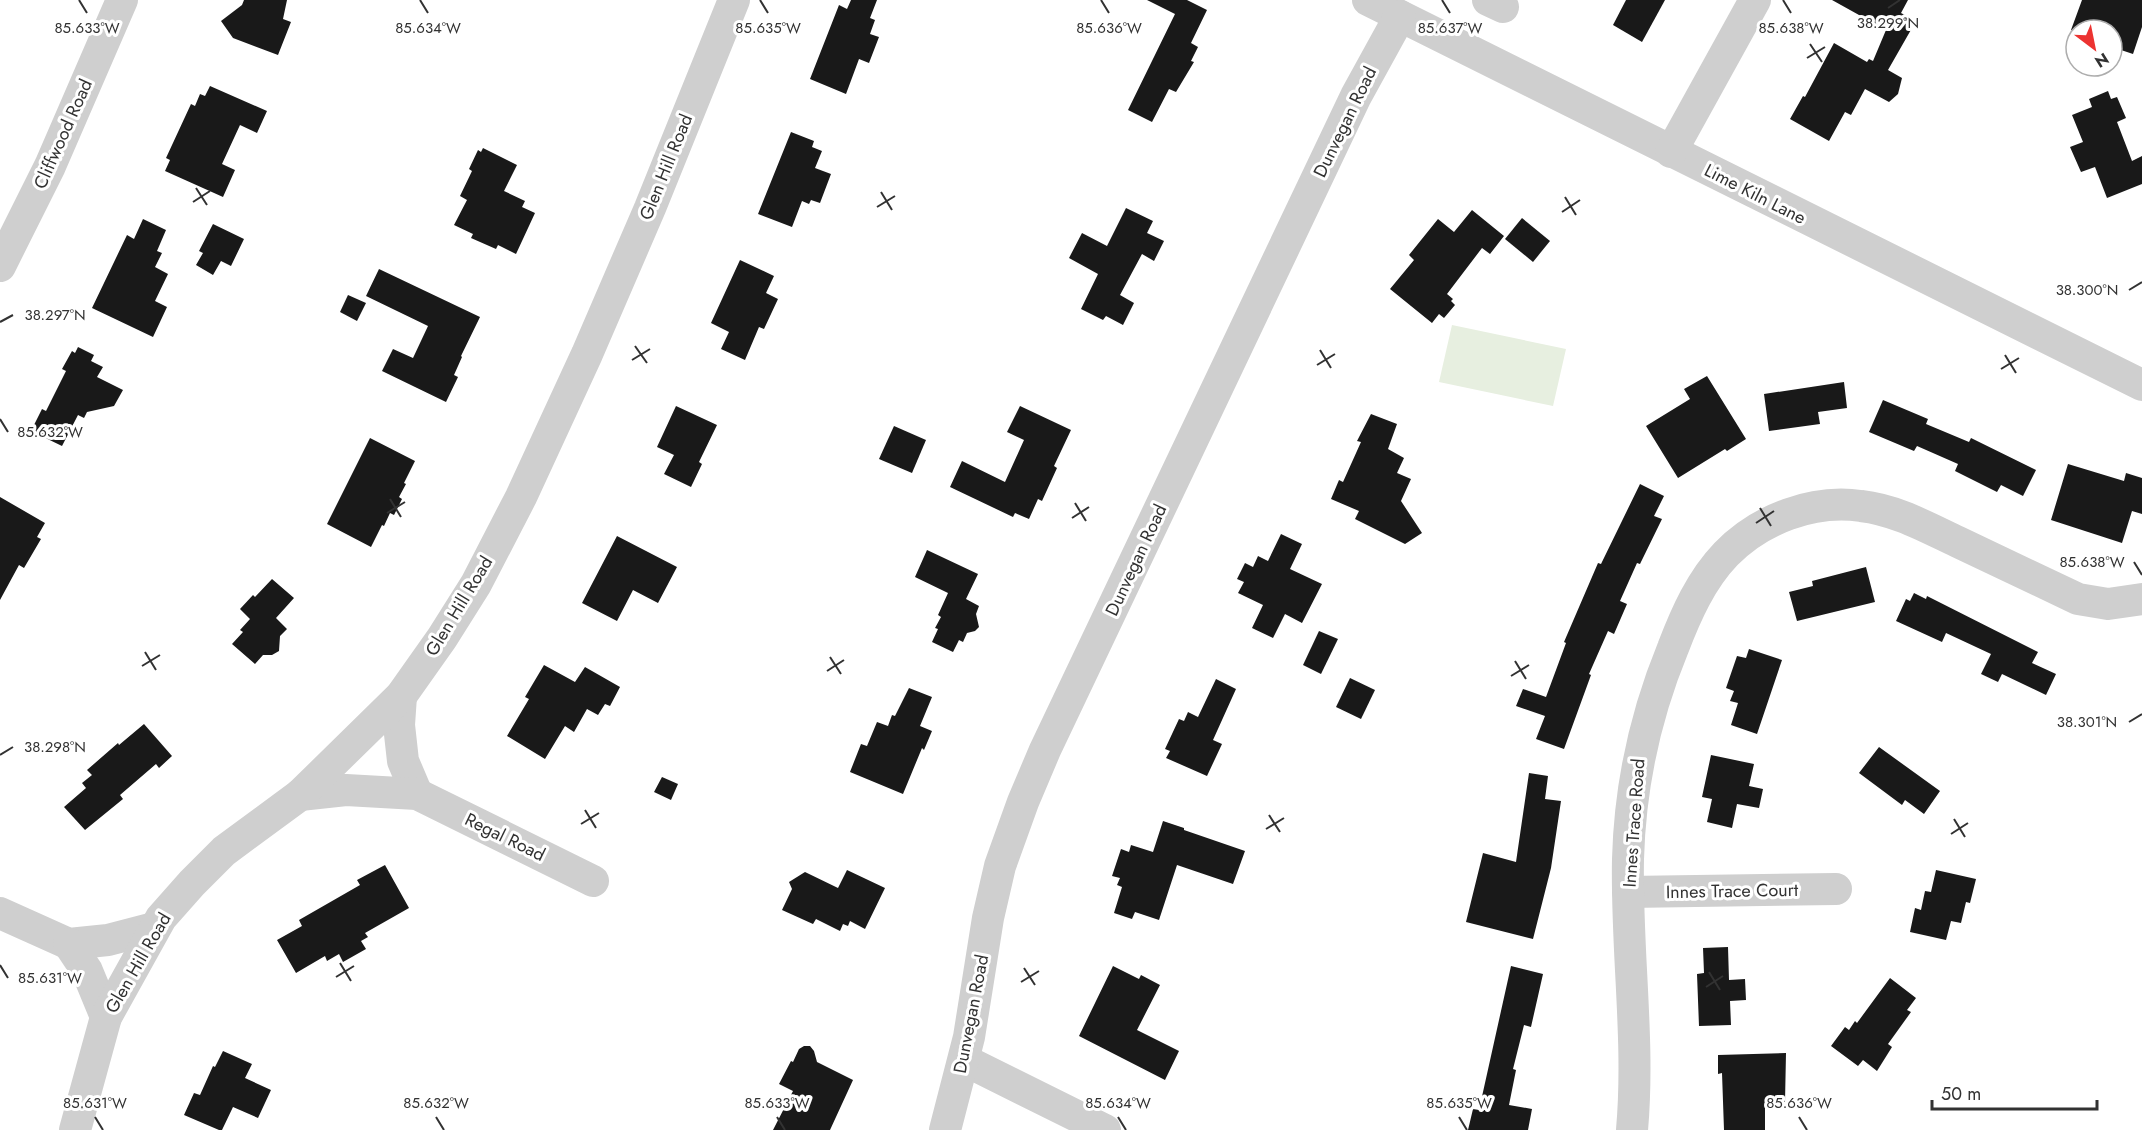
<svg xmlns="http://www.w3.org/2000/svg" width="2142" height="1130" viewBox="0 0 2142 1130" font-family="Jost,sans-serif">
	<style>
		.green { fill: #e7efe0 }
		.building { fill: #191919 }
		.lines { fill: none; stroke-linecap: round; stroke-linejoin: round }
		.minor { stroke: #cfcfcf; stroke-width: 32 }
		.ticks { fill: none; stroke: #323232; stroke-width: 2 }
		.labels { text-anchor: middle; stroke-width: 6; stroke-linejoin: round; paint-order: stroke }
		.street-label { font-size: 18px; fill: #323232; stroke: #fff }
		.ticks-label { font-size: 15px; text-anchor: middle; fill: #323232; stroke: #fff; stroke-width: 6; stroke-linejoin: round; paint-order: stroke }
	</style>
	<rect width="100%" height="100%" fill="#fff"/>
	<path class="green" d="M1452,325L1566,349L1553,406L1439,382Z"/>
	<g class="building">
		<path d="M244,0H287L283,19L291,22L278,55L233,38L221,21L242,5Z"/>
		<path d="M851,0H877L870,18L875,20L870,34L879,37L869,63L859,59L846,94L810,79L839,5L847,9Z"/>
		<path d="M1147,0H1187L1207,10L1191,43L1198,47L1191,61L1194,62L1176,92L1169,89L1152,122L1128,110L1175,14Z"/>
		<path d="M1626,0H1665L1642,42L1613,25Z"/>
		<path d="M1832,0H1908L1901,13L1916,21L1888,70L1902,78L1898,94L1889,102L1865,89L1851,115L1845,112L1829,141L1790,119L1803,96L1805,97L1834,43L1867,62L1869,59L1873,61L1886,30Z"/>
		<path d="M2082,0H2142V27L2133,54L2112,47V30H2071Z"/>
		<path d="M210,86L267,111L257,133L240,125L222,164L235,170L223,197L165,171L170,160L166,158L191,104L195,106L200,94L205,96Z"/>
		<path d="M2108,91L2111,99L2117,97L2126,118L2117,122L2132,161L2142,156V184L2107,198L2095,167L2081,172L2070,147L2083,142L2072,115L2092,107L2089,99Z"/>
		<path d="M791,132L814,141L812,147L822,151L815,168L831,174L820,203L811,200L809,204L802,201L792,227L758,214Z"/>
		<path d="M483,148L517,165L504,191L525,201L522,207L535,213L516,254L498,245L496,249L471,238L473,234L454,225L467,200L460,196L472,171L469,169L478,150L481,152Z"/>
		<path d="M1126,208L1153,221L1147,233L1164,241L1154,261L1142,254L1120,295L1134,303L1123,325L1106,316L1103,320L1081,309L1098,274L1069,258L1082,233L1107,246Z"/>
		<path d="M1472,210L1504,236L1490,254L1482,248L1447,294L1453,299L1451,301L1455,305L1444,318L1439,314L1432,323L1390,289L1414,260L1409,255L1438,219L1454,232Z"/>
		<path d="M1522,218L1550,241L1533,262L1505,239Z"/>
		<path d="M143,219L166,230L157,251L162,253L155,267L168,274L155,301L167,307L153,337L92,308L127,235L134,239Z"/>
		<path d="M213,224L244,239L231,266L221,261L213,275L196,265L203,253L199,251Z"/>
		<path d="M740,260L774,276L766,293L778,299L764,329L759,327L745,360L721,349L729,332L711,323Z"/>
		<path d="M379,269L480,317L461,356L462,357L454,375L458,377L446,402L382,371L393,349L413,358L428,326L366,296Z"/>
		<path d="M348,295L366,303L357,321L340,312Z"/>
		<path d="M78,347L94,355L91,361L103,367L97,377L123,390L114,406L87,412L84,418L78,415L62,446L31,431L42,409L46,411L66,371L62,369L72,351L75,353Z"/>
		<path d="M1707,376L1746,439L1727,451L1725,449L1678,478L1646,426L1690,399L1684,389Z"/>
		<path d="M1844,382L1847,408L1818,412L1820,424L1769,431L1764,394Z"/>
		<path d="M1883,400L1928,419L1926,424L1969,442L1971,438L2036,470L2023,496L2001,485L1997,492L1955,471L1958,464L1917,446L1914,451L1869,432Z"/>
		<path d="M676,406L717,425L699,462L702,464L691,487L664,474L674,455L657,447Z"/>
		<path d="M1020,406L1071,430L1054,466L1057,468L1042,501L1038,499L1029,519L1015,513L1013,517L950,487L962,461L1005,482L1024,440L1007,432Z"/>
		<path d="M1371,414L1397,424L1388,449L1404,458L1397,473L1411,479L1401,501L1422,533L1405,544L1355,519L1359,511L1331,499L1339,480L1343,482L1361,442L1357,441Z"/>
		<path d="M894,426L926,440L912,473L879,459Z"/>
		<path d="M370,438L415,461L404,483L406,484L399,497L402,499L394,515L390,513L384,526L382,525L371,547L327,524Z"/>
		<path d="M2068,464L2124,481L2126,473L2142,478V514L2132,511L2122,543L2051,520Z"/>
		<path d="M1640,484L1664,496L1654,516L1662,519L1640,564L1637,563L1620,601L1627,604L1614,634L1608,631L1589,674L1591,675L1564,749L1536,739L1545,716L1516,706L1523,689L1546,697L1566,643L1564,642L1598,563L1601,564Z"/>
		<path d="M0,497L45,523L37,537L41,539L24,568L19,565L0,600Z"/>
		<path d="M1281,534L1302,544L1290,569L1322,584L1302,623L1285,614L1273,638L1252,628L1263,605L1238,593L1244,582L1237,579L1245,563L1253,567L1258,556L1268,561Z"/>
		<path d="M617,536L677,567L658,603L633,590L617,621L582,603Z"/>
		<path d="M927,550L978,574L966,599L979,606L976,614L979,627L975,631L967,633L963,642L959,640L953,652L932,642L938,629L935,628L941,617L938,615L948,593L915,577Z"/>
		<path d="M1866,567L1875,602L1797,621L1789,592L1813,586L1812,581Z"/>
		<path d="M272,579L294,598L276,618L287,629L280,636L279,651L272,655H263L255,664L232,644L243,632L240,630L250,619L240,609L253,595L255,597Z"/>
		<path d="M1914,593L1926,599L1927,596L2038,652L2032,663L2056,674L2046,695L2002,674L1998,682L1981,674L1991,654L1946,633L1942,642L1896,621L1906,599L1910,601Z"/>
		<path d="M1319,631L1338,639L1321,674L1303,665Z"/>
		<path d="M1749,649L1782,660L1757,734L1731,725L1738,703L1730,701L1734,691L1726,688L1737,656L1746,658Z"/>
		<path d="M544,665L575,682L585,667L620,687L610,706L605,704L598,715L587,709L574,732L565,726L545,759L507,736L529,699L525,697Z"/>
		<path d="M1350,678L1375,690L1361,719L1336,707Z"/>
		<path d="M1216,679L1236,689L1213,740L1222,744L1207,776L1166,758L1170,751L1165,749L1179,719L1184,721L1188,712L1198,717Z"/>
		<path d="M909,688L932,697L920,726L932,731L924,750L922,748L903,794L850,772L861,744L867,746L877,722L888,726L892,715L895,716Z"/>
		<path d="M144,724L172,756L159,768L156,764L120,795L123,799L85,830L64,807L86,788L82,783L92,775L87,770L118,743L119,745Z"/>
		<path d="M1879,747L1940,791L1924,814L1905,800L1902,805L1859,773Z"/>
		<path d="M1711,755L1754,764L1749,786L1763,789L1759,808L1737,804L1732,828L1707,822L1712,799L1702,797Z"/>
		<path d="M1529,773L1548,776L1545,799L1561,801L1551,868L1533,939L1466,922L1483,853L1516,862Z"/>
		<path d="M662,777L678,784L671,800L654,792Z"/>
		<path d="M1163,821L1184,828V830L1245,851L1233,884L1177,865L1159,920L1135,912L1132,919L1114,913L1122,887L1117,885L1120,878L1112,876L1121,849L1129,852L1131,845L1153,852Z"/>
		<path d="M385,865L409,908L365,933L368,937L361,941L366,949L343,962L339,954L327,961L325,956L296,973L277,940L302,926L299,920L360,885L357,880Z"/>
		<path d="M847,870L885,888L865,929L850,921L848,926L843,924L840,931L816,919L813,924L782,910L792,889L789,882L805,872L838,888Z"/>
		<path d="M1936,870L1976,879L1970,903L1966,902L1961,923L1951,921L1946,940L1910,932L1915,908L1921,910L1925,891L1931,892Z"/>
		<path d="M1728,947L1729,980L1745,979L1746,1000L1730,1001L1731,1025L1699,1026L1697,974L1704,973L1703,948Z"/>
		<path d="M1113,966L1139,979L1141,975L1160,985L1137,1030L1179,1051L1165,1080L1079,1036Z"/>
		<path d="M1511,966L1543,974L1531,1027L1524,1025L1513,1069L1516,1070L1509,1105L1532,1109L1528,1130H1468L1473,1109L1479,1110Z"/>
		<path d="M1890,978L1916,998L1907,1010L1911,1012L1888,1044L1892,1047L1877,1071L1863,1060L1858,1066L1831,1046L1845,1027L1849,1030L1855,1021L1857,1023Z"/>
		<path d="M804,1046H810L814,1051L817,1062L853,1080L830,1130H773L793,1091L779,1084L791,1061L793,1062L799,1049Z"/>
		<path d="M223,1051L252,1064L245,1078L271,1090L258,1118L233,1107L222,1130H219L184,1115L194,1093L200,1095L213,1066L215,1067Z"/>
		<path d="M1786,1053L1785,1102L1765,1103V1130H1724L1722,1073L1718,1074V1055Z"/>
	</g>
	<g class="lines">
		<g class="minor">
			<path d="M1368,0L2142,385"/>
			<path d="M1488,0L1503,7"/>
			<path d="M1671,152L1755,0"/>
			<path d="M0,266L50,166L122,0"/>
			<path d="M401,696L399,725L403,761L417,794"/>
			<path d="M300,795L346,790L417,794L593,881"/>
			<path d="M1628,892L1836,889"/>
			<path d="M0,913L69,944L108,940L154,928"/>
			<path d="M69,944L87,971L106,1017"/>
			<path d="M964,1060L1105,1130"/>
			<path d="M75,1130L106,1017L161,918L192,883L224,851L300,795L401,696L442,638L476,584L521,497L587,354L650,208L734,0"/>
			<path d="M945,1130L969,1037L988,918L1000,866L1023,802L1045,750L1356,96L1400,16"/>
			<path d="M1632,1130C1640,1040 1626,949 1628,859C1630,785 1645,716 1673,648C1686,614 1701,580 1726,554C1760,519 1813,499 1861,506C1896,510 1926,527 1958,542C1998,561 2038,580 2078,599L2108,604L2142,599"/>
		</g>
	</g>
	<path class="ticks" d="M79,0L87,13M420,0L428,13M760,0L768,13M1101,0L1109,13M1442,0L1450,13M1783,0L1791,13M1888,8L1900,0M1810,44L1822,62M1807,58L1825,47M196,188L207,205M881,192L892,210M1565,197L1576,215M193,202L210,191M877,207L895,196M1562,212L1580,200M2129,290L2142,282M0,322L13,315M635,346L647,363M1320,350L1331,368M2005,355L2016,373M632,360L650,349M1317,365L1335,354M2001,369L2019,358M0,419L8,432M390,499L401,517M1075,503L1086,521M1760,508L1771,526M387,513L405,502M1072,518L1089,507M1756,523L1774,511M2134,562L2142,575M145,652L156,670M830,657L841,674M1515,661L1526,679M142,666L160,655M827,671L844,660M1511,676L1529,665M2129,722L2142,714M0,755L13,747M585,810L596,828M1269,815L1280,832M1954,819L1965,837M581,824L599,813M1266,829L1284,818M1951,834L1968,823M340,963L351,981M0,965L8,978M1024,968L1035,985M1709,972L1720,990M336,977L354,966M1021,982L1039,971M1706,987L1723,976M95,1117L103,1130M436,1117L444,1130M777,1117L785,1130M1118,1117L1126,1130M1459,1117L1467,1130M1799,1117L1807,1130"/>
	<g class="labels">
		<g class="street-label">
			<text transform="translate(1345 122) rotate(-64)" y="6">Dunvegan Road</text>
			<text transform="translate(63 134) rotate(-66)" y="6">Cliffwood Road</text>
			<text transform="translate(666 167) rotate(-68)" y="6">Glen Hill Road</text>
			<text transform="translate(1755 194) rotate(27)" y="6">Lime Kiln Lane</text>
			<text transform="translate(1136 560) rotate(-65)" y="6">Dunvegan Road</text>
			<text transform="translate(459 606) rotate(-59)" y="6">Glen Hill Road</text>
			<text transform="translate(1634 823) rotate(-86)" y="6">Innes Trace Road</text>
			<text transform="translate(505 837) rotate(26)" y="6">Regal Road</text>
			<text transform="translate(1732 891) rotate(-1)" y="6">Innes Trace Court</text>
			<text transform="translate(138 963) rotate(-60)" y="6">Glen Hill Road</text>
			<text transform="translate(971 1014) rotate(-79)" y="6">Dunvegan Road</text>
		</g>
	</g>
	<g class="ticks-label">
		<text x="1888" y="28">38.299°N</text>
		<text x="87" y="33">85.633°W</text>
		<text x="428" y="33">85.634°W</text>
		<text x="768" y="33">85.635°W</text>
		<text x="1109" y="33">85.636°W</text>
		<text x="1450" y="33">85.637°W</text>
		<text x="1791" y="33">85.638°W</text>
		<text x="2087" y="295">38.300°N</text>
		<text x="55" y="320">38.297°N</text>
		<text x="50" y="437">85.632°W</text>
		<text x="2092" y="567">85.638°W</text>
		<text x="2087" y="727">38.301°N</text>
		<text x="55" y="752">38.298°N</text>
		<text x="50" y="983">85.631°W</text>
		<text x="95" y="1108">85.631°W</text>
		<text x="436" y="1108">85.632°W</text>
		<text x="777" y="1108">85.633°W</text>
		<text x="1118" y="1108">85.634°W</text>
		<text x="1459" y="1108">85.635°W</text>
		<text x="1799" y="1108">85.636°W</text>
	</g>
	<g transform="translate(2094 48) rotate(148)"><circle r="28" fill="#ffffff" stroke="#adadad" stroke-width="1.5"/>
	<path d="M0-4.5L10 22L0 15L-10 22Z" fill="#ec3331"/>
	<text y="-9" font-size="16" font-weight="bold" text-anchor="middle" fill="#323232">N</text>
	</g>
	<path d="M1932 1100v9h165v-9" fill="none" stroke="#323232" stroke-width="3"/>
	<text x="1941" y="1100" font-size="18" fill="#323232" stroke="#ffffff" stroke-width="4.5" paint-order="stroke">50 m</text>
</svg>
